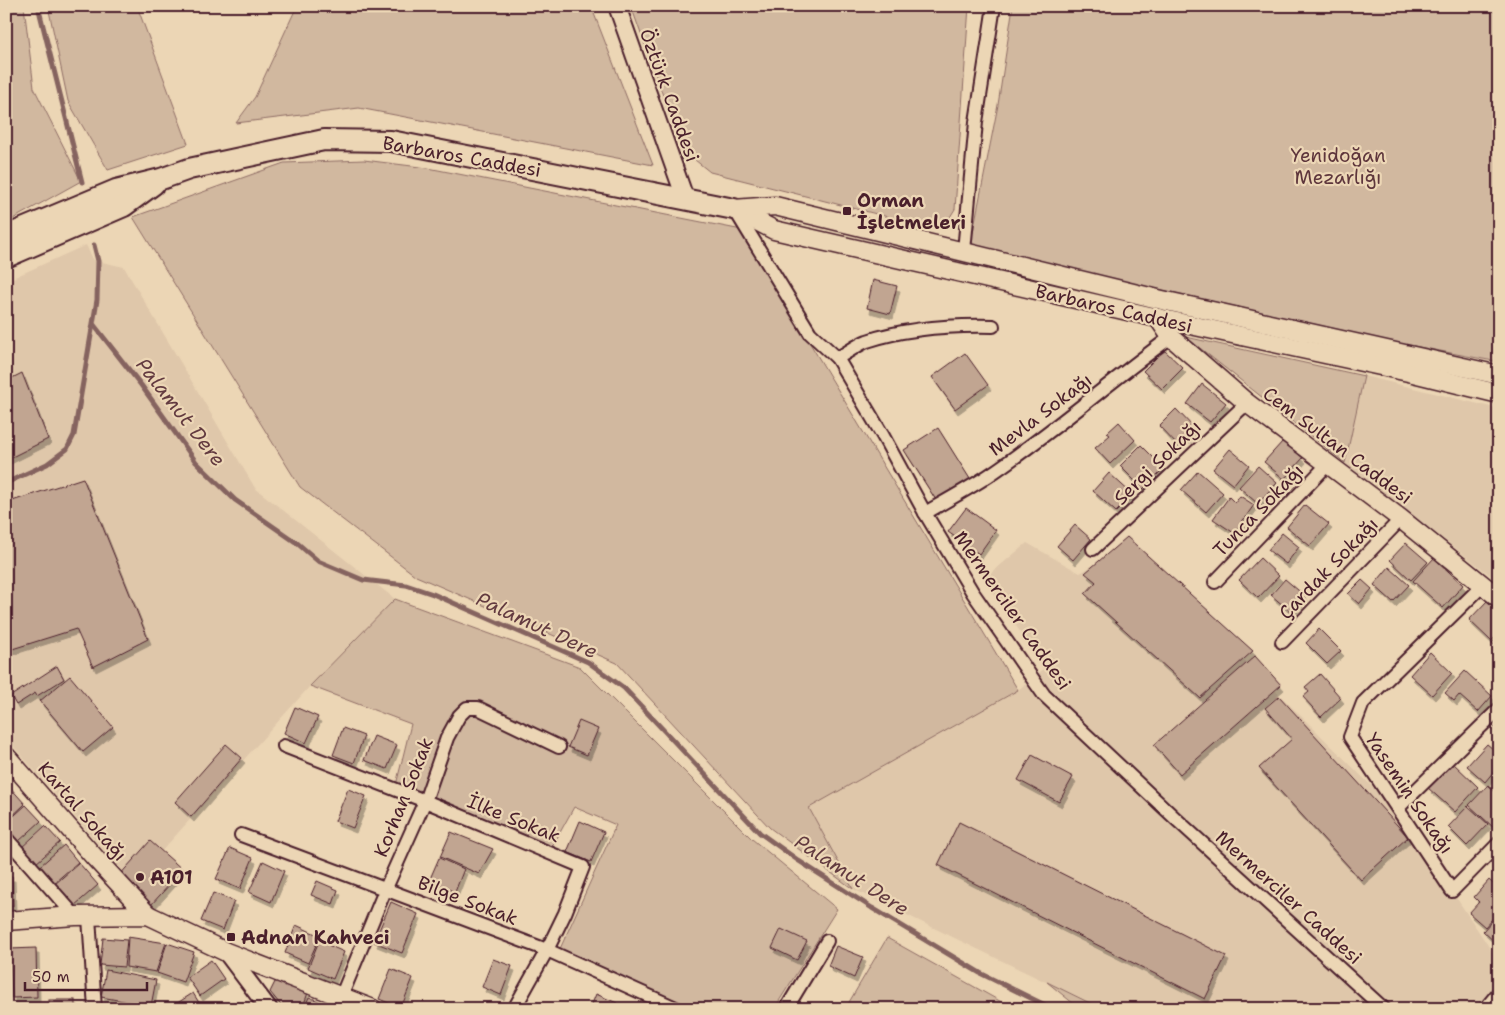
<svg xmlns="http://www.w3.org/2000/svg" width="1505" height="1015" viewBox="0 0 1505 1015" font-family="'Shantell Sans',sans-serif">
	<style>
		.built { fill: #dfc7aa }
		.green { fill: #d1b89f; stroke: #8e6c65 }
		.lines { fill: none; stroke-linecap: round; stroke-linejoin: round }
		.stream { stroke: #85635f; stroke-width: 5 }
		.building { fill: #c1a591; stroke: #4a1f2b; filter: url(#shadow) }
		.minor-casing { stroke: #4a1f2b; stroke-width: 16 }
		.tertiary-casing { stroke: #4a1f2b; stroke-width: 20 }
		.secondary-casing { stroke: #4a1f2b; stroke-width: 21 }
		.primary-casing { stroke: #4a1f2b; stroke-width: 24 }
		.minor { stroke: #ecd6b5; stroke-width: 12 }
		.tertiary { stroke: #ecd6b5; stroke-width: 16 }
		.secondary { stroke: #ecd6b5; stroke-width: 18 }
		.primary { stroke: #ecd6b5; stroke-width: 20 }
		.poi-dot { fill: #4a1f2b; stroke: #ecd6b5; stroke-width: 2 }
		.labels { text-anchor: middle; stroke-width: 4.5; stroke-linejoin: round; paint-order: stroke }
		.street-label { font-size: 19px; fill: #4a1f2b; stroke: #ecd6b5 }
		.park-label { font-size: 19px; fill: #5e363c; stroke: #ecd6b5 }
		.poi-label { font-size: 19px; font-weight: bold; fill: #4a1f2b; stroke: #ecd6b5; text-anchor: start }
		.water-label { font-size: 20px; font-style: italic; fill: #633b40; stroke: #ecd6b5 }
	</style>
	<defs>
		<filter id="shadow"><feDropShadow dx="3" dy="5" stdDeviation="0" flood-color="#0004"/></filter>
	</defs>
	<rect width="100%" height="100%" fill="#ecd6b5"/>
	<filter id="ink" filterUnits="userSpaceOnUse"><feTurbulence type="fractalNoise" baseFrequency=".02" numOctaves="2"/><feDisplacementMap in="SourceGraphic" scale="10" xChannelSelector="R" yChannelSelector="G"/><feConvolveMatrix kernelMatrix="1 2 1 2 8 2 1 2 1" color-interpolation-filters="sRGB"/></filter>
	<g filter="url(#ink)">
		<g class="built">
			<path d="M86,245L93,260L124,267L255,488L395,599L310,686L133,883L6,738V281Z"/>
			<path d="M1364,376L1499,409V582L1345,463Z"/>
			<path d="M1027,543L1080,573L1128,545L1402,816L1499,962V1009H1102L853,889L809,808L1018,690L1045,668L984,579Z"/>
		</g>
		<g class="green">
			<path d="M6,6H24L34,88L81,181L11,220L6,201Z"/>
			<path d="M48,6H137L188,144L108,170L68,101Z"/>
			<path d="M297,6H591L653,165L359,108L236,123L255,97Z"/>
			<path d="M631,6H969L955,209L945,225L928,227L710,172L695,160L676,132Z"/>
			<path d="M1013,6H1499V362L1403,344L970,247L998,105Z"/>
			<path d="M364,160L428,168L742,230L1018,690L809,808L853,889L770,828L617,663L416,576L300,487L133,217L284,163Z"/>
			<path d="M1186,337L1364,376L1345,463Z"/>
			<path d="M395,599L580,667L752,839L837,909L774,1009H689L559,951L616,825L574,807L552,847L396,785L411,724L310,686Z"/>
			<path d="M887,938L1014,1009H845Z"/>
			<path d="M1047,982L1102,1009H1080Z"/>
		</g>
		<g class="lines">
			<g class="stream">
				<path d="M38,6L82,182"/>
				<path d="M94,325L141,385L196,462L235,500L297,543L318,561L363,580L406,585L433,594L588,662L624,688L760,833L799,861L872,908L980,973L1053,1009"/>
				<path d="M6,483L47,464L67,449L74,435L97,300L98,261L94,245"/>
			</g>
		</g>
		<g class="building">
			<path d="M873,280L897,286L890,314L867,308Z"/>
			<path d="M1164,350L1183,368L1162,389L1143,371Z"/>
			<path d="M965,353L988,385L955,409L932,377Z"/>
			<path d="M22,373L48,439L6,460V381Z"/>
			<path d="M1202,384L1226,403L1210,422L1187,404Z"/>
			<path d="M1176,409L1196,430L1178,446L1159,426Z"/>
			<path d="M1119,422L1135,440L1110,464L1095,448L1110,435L1107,433Z"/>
			<path d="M938,428L970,479L936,500L904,450Z"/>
			<path d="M1283,441L1303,458L1284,479L1264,462Z"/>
			<path d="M1141,445L1164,468L1143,489L1120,466Z"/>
			<path d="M1230,449L1249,465L1233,485L1213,469Z"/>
			<path d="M1258,466L1277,483L1258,504L1239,487Z"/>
			<path d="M1198,471L1223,493L1206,512L1181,490Z"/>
			<path d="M1109,473L1133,495L1116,512L1093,491Z"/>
			<path d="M83,478L148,639L93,667L76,629L6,651V503Z"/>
			<path d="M1240,496L1254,505L1234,533L1213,519L1229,497L1235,503Z"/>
			<path d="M1305,505L1329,524L1310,546L1287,527Z"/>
			<path d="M966,508L996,530L979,554L948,532Z"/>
			<path d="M1075,525L1091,539L1073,560L1057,546Z"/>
			<path d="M1282,533L1299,547L1286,564L1268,550Z"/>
			<path d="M1127,537L1253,651L1200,698L1085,594L1096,582L1085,573Z"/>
			<path d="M1406,543L1428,562L1411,580L1390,560Z"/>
			<path d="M1260,558L1279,576L1258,598L1239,580Z"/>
			<path d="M1434,558L1463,585L1443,608L1413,581Z"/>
			<path d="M1389,567L1409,585L1393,602L1374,585Z"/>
			<path d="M1285,579L1305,596L1291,612L1271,595Z"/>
			<path d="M1362,580L1372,589L1359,604L1348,594Z"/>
			<path d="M1487,601L1499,612V634L1491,641L1469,620Z"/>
			<path d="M1319,629L1341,651L1327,664L1306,643Z"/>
			<path d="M1499,636V649L1492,643Z"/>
			<path d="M1430,652L1452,673L1432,695L1410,675Z"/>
			<path d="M1255,656L1281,685L1180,774L1154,745Z"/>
			<path d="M57,666L64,679L37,696L35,693L16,705L11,696Z"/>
			<path d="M1465,671L1492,696L1478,712L1459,695L1454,701L1445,693Z"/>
			<path d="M1320,674L1341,698L1321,717L1303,697L1309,692L1305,687Z"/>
			<path d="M70,676L113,727L83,752L40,701Z"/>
			<path d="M1279,696L1408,837L1361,880L1259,768L1292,739L1265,708Z"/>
			<path d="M295,707L318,717L306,743L284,733Z"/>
			<path d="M579,721L598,729L587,755L568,747Z"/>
			<path d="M1499,721V732L1493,726Z"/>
			<path d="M343,728L364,736L354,763L333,755Z"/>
			<path d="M374,736L397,745L387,769L364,760Z"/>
			<path d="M226,744L242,758L191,817L175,802Z"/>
			<path d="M1487,744L1499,754V765L1485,782L1467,766Z"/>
			<path d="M1032,755L1073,777L1059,802L1018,780Z"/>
			<path d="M1452,762L1478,787L1455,812L1428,788Z"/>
			<path d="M8,785L25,804L6,822V787Z"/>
			<path d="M1488,785L1499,795V823L1494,828L1469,805Z"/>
			<path d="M348,789L366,796L353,828L335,821Z"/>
			<path d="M26,805L41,821L18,842L6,830V823Z"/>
			<path d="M1468,806L1488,824L1467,846L1448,827Z"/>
			<path d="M580,821L604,832L591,862L567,852Z"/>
			<path d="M959,822L1226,956L1205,999L938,865Z"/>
			<path d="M45,826L60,842L35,864L21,848Z"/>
			<path d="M451,832L493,849L479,874L440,857Z"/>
			<path d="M150,841L183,870L150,906L118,877Z"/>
			<path d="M64,845L78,862L54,883L40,866Z"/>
			<path d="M230,848L253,858L240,889L216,879Z"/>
			<path d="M439,858L464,869L455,892L429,881Z"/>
			<path d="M263,861L284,871L271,902L249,892Z"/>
			<path d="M79,863L98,885L74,906L55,884Z"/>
			<path d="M6,876H12L13,906H6Z"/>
			<path d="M1489,880L1499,889V911L1485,927L1469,913L1479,902L1474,897Z"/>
			<path d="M317,881L338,890L333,904L311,895Z"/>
			<path d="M213,893L234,901L223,930L201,921Z"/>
			<path d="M391,902L418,914L402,953L374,942Z"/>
			<path d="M1499,913V946L1483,931Z"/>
			<path d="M296,925L320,936L308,963L285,953Z"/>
			<path d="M781,929L807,941L797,960L772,948Z"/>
			<path d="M128,937L166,943L156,972L126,967Z"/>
			<path d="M103,938L127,940L124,967L100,965Z"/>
			<path d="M319,941L344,952L333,979L308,968Z"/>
			<path d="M167,943L194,952L183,982L157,973Z"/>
			<path d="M836,946L863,957L854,978L828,966Z"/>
			<path d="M36,948L37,997L12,998L10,949Z"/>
			<path d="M493,959L512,966L501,995L482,987Z"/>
			<path d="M211,960L224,979L200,996L187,977Z"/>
			<path d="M391,969L413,978L401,1008L379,999Z"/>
			<path d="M106,970L156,980L151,1006L101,997Z"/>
			<path d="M277,978L308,993L302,1009H284L270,992Z"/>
			<path d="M193,993L203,1009H168Z"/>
			<path d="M596,994L617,1003L614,1009H590Z"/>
			<path d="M309,997L337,1009H304Z"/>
			<rect x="49" y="1000" width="26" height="9"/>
		</g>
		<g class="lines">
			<g class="minor-casing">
				<g id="minor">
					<path d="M735,210L810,333L837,358L883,436L925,513L973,593L1044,695L1176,819L1384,1009"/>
					<path d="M964,251L976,122L994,6"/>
					<path d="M837,358C847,353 857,345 867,341C907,328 951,325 993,326"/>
					<path d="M925,513C946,501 968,489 988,476C1052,433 1109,382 1171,337"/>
					<path d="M1093,549L1247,403"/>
					<path d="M1215,582L1328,464"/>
					<path d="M1483,585L1363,703L1350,737L1452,891L1499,843"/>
					<path d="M1282,642L1401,519"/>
					<path d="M284,746L425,801L583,867L565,913L547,950L514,1009"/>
					<path d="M1398,808L1499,709"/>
					<path d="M241,835L547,950L678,1009"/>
					<path d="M6,838L75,916"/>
					<path d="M89,917L95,1009"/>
					<path d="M341,997L386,888L425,801L447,738L459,716L467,708H478L559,747"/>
					<path d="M786,1009L827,941"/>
					<path d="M1485,1009L1499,992"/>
				</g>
			</g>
			<g class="tertiary-casing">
				<g id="tertiary">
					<path d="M617,6L685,198"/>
					<path d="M226,952L269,1009"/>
				</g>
			</g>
			<g class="secondary-casing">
				<g id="secondary">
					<path d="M734,209L774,230L1158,318L1413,373L1499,394"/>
					<path d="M734,209L775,206L1162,300L1499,375"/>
					<path d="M1158,318L1171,337L1247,403L1401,519L1499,598"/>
					<path d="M6,756L96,859L148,915"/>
					<path d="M6,921L75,916L148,915L226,952L373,1009"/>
				</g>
			</g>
			<g class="primary-casing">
				<g id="primary">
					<path d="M6,236L116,190L161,179L189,169L324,140L391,141L734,209"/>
					<path d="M6,257L124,206L154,184"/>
				</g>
			</g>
			<use href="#minor" class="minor"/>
			<use href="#tertiary" class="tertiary"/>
			<use href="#secondary" class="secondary"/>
			<use href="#primary" class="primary"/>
		</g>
	</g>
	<g class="poi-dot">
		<rect x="842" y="206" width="10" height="10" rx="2.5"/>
		<circle cx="140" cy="877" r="5"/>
		<rect x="226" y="932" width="10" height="10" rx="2.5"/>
	</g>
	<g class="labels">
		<g class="street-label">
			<text transform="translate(670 95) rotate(70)" y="7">Öztürk Caddesi</text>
			<text transform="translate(462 156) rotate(10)" y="7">Barbaros Caddesi</text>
			<text transform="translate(1114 308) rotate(13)" y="7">Barbaros Caddesi</text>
			<text transform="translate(1040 414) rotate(-37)" y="7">Mevla Sokağı</text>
			<text transform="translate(1338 445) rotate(37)" y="7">Cem Sultan Caddesi</text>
			<text transform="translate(1157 462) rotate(-44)" y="7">Sergi Sokağı</text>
			<text transform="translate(1258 510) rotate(-46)" y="7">Tunca Sokağı</text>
			<text transform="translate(1328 568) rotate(-46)" y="7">Çardak Sokağı</text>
			<text transform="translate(1013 610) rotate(55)" y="7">Mermerciler Caddesi</text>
			<text transform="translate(1410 793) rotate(56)" y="7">Yasemin Sokağı</text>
			<text transform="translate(403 797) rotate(-68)" y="7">Korhan Sokak</text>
			<text transform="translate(83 811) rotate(49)" y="7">Kartal Sokağı</text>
			<text transform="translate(514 818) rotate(22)" y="7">İlke Sokak</text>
			<text transform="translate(1289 897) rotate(42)" y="7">Mermerciler Caddesi</text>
			<text transform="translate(468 900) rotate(21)" y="7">Bilge Sokak</text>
		</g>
		<g class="park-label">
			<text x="1338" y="162">Yenidoğan<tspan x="1338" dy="22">Mezarlığı</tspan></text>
		</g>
		<g class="poi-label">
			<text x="857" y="207">Orman<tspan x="857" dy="22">İşletmeleri</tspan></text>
			<text x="150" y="884">A101</text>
			<text x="241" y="944">Adnan Kahveci</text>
		</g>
		<g class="water-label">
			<text transform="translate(181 412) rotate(52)" y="7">Palamut Dere</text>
			<text transform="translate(537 625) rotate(25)" y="7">Palamut Dere</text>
			<text transform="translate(852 875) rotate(33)" y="7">Palamut Dere</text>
		</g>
	</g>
	<rect width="1505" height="1015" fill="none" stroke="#ecd6b5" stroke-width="25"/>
	<rect x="12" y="12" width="1480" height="990" fill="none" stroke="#4a1f2b" stroke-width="2" filter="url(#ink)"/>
	<path d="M25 982v8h122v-8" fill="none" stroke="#4a1f2b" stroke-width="2.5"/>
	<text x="32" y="982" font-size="15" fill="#4a1f2b" stroke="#ecd6b5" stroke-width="4" paint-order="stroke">50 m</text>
</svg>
